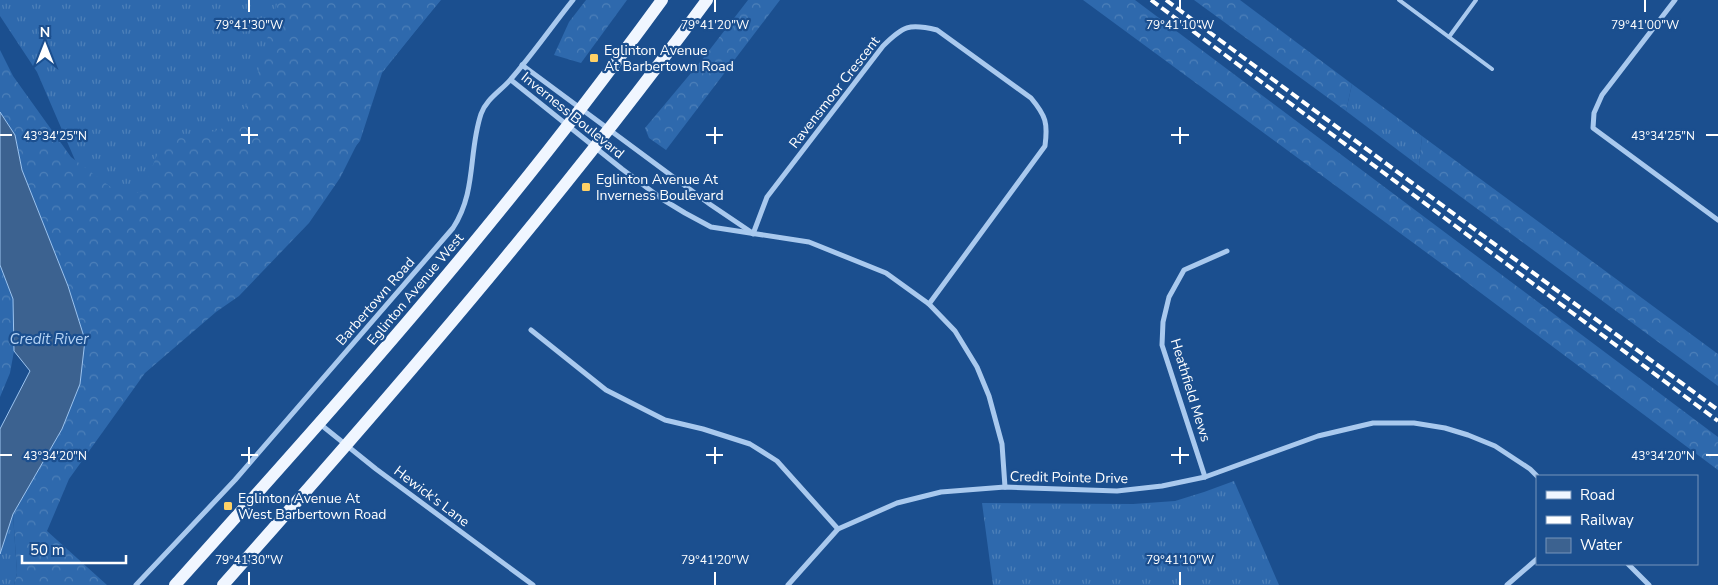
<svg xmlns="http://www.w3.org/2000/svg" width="1718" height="585" viewBox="0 0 1718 585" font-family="'Nunito Sans',sans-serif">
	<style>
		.grass { fill: url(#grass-tufts) }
		.forest { fill: url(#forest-crowns) }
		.water { fill: #3c6290; stroke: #9cc4f0 }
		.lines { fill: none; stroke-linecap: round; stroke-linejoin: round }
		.lane { stroke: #a9c9ee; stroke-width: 4 }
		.street { stroke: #a9c9ee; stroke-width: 5 }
		.primary { stroke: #f0f6ff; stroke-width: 12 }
		.rail { stroke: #fff; stroke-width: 4; stroke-dasharray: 9 4; stroke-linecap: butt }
		.ticks { fill: none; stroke: #fff; stroke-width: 2 }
		.poi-dot { fill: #ffd166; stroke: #1b4f8f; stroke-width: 2 }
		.labels { text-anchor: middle; stroke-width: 4.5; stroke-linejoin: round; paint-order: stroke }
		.poi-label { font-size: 14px; fill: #fff; stroke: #1b4f8f; text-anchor: start }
		.street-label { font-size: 14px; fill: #fff; stroke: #1b4f8f }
		.water-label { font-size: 15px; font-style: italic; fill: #b5d3f5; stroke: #1b4f8f }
		.ticks-label { font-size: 12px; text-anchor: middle; fill: #fff; stroke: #1b4f8f; stroke-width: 4.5; stroke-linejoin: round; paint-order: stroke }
	</style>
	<defs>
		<pattern id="grass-tufts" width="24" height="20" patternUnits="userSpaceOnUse" patternTransform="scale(1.25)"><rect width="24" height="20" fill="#2e69ad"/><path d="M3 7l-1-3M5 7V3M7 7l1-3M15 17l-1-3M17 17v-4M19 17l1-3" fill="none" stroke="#4d80b9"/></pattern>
		<pattern id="forest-crowns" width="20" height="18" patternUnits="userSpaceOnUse" patternTransform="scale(1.25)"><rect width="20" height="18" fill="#2e69ad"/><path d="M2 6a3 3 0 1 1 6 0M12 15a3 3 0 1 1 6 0" fill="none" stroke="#4d80b9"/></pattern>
	</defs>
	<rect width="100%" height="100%" fill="#1b4f8f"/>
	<g class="grass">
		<path d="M0,0H440L382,73L360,141L286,231L119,262L37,72L0,16Z"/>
		<path d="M1352,84L1422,136L1419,166L1346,111Z"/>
		<path d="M1234,481L1279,585H993L982,503L1133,504L1175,501L1204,492Z"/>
		<path d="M13,514L17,573L14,585H0V554Z"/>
	</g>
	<g class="forest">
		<path d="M278,0H441L380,74L360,138L340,178L309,223L239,296L216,312L145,373L69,479L47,531L107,585H14L17,573L13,514L62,429L80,384L85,340L68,286L22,170L15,135L0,112V50L13,76L71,157L124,197L142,191L165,136H199L239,123L255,83Z"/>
		<path d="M586,0H627L581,63L554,55L569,22Z"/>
		<path d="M748,0H780L666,150L649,138L645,128L701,61Z"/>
		<path d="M1083,0H1135L1718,437V470L1442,264Z"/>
		<path d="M1194,0H1240L1352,84L1346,111Z"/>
		<path d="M1422,136L1718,354V386L1419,166Z"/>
		<path d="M0,265L13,299L14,351L10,373L0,397Z"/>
	</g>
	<path class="water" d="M0,112L15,135L22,170L68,286L85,340L80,384L62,429L13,514L0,554V429L30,371L14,351L13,299L0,265Z"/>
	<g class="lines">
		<g class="lane">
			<path d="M1399,0L1492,69"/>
			<path d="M1449,37L1476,0"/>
		</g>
		<g class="street">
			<path d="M1675,0L1602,95L1594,113L1593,128L1718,220"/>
			<path d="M522,65L711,205L751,232"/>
			<path d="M511,80L622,169L662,199L685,213L711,227L809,242L886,273L929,304L955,331L977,367L989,396L1002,444L1005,487"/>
			<path d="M753,234L767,197L883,46C903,26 909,23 937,30L1031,98C1046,116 1048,123 1045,146L929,304"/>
			<path d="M531,330L606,390L665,420L703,429L750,444L777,461L838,529"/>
			<path d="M320,424L376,469L533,585"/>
			<path d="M1205,477L1162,345L1163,322L1169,297L1184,270L1227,251"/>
			<path d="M1628,564L1649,585"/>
			<path d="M136,585L235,480L453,228C477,191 468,153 481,114C486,99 502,90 511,79C533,54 552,26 573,0"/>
			<path d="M788,585L838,529L897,503L941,492L1005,487L1117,491L1162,486L1205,477L1318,436L1373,423H1414L1445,428L1468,435L1495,446L1530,469L1537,476"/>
			<path d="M1507,585L1537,559"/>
		</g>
		<g class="primary">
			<path d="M175,585C289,458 404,330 511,197C563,133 613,67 662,0"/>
			<path d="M223,585C391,396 557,204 707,0"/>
		</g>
		<g class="rail">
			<path d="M1151,0L1718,421"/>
			<path d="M1166,0L1718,410"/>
		</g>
	</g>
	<path class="ticks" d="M249,0V12M715,0V12M1180,0V12M1645,0V12M249,127V144M715,127V144M1180,127V144M0,135H12M241,135H258M706,135H723M1171,135H1189M1706,135H1718M249,447V464M715,447V464M1180,447V464M0,455H12M241,455H258M706,455H723M1171,455H1189M1706,455H1718M249,572V585M715,572V585M1180,572V585"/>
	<g class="poi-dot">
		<rect x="589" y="53" width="10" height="10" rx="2.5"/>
		<rect x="581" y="182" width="10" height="10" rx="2.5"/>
		<rect x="223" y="501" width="10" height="10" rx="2.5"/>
	</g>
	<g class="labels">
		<g class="poi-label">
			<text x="604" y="55">Eglinton Avenue<tspan x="604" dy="16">At Barbertown Road</tspan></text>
			<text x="596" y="184">Eglinton Avenue At<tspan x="596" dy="16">Inverness Boulevard</tspan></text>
			<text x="238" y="503">Eglinton Avenue At<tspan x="238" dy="16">West Barbertown Road</tspan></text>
		</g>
		<g class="street-label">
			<text transform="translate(834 92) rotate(-52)" y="5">Ravensmoor Crescent</text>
			<text transform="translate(573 115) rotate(39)" y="5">Inverness Boulevard</text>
			<text transform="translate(415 289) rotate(-50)" y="5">Eglinton Avenue West</text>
			<text transform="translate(375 301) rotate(-49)" y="5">Barbertown Road</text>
			<text transform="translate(1191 390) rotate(73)" y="5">Heathfield Mews</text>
			<text transform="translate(1069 477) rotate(1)" y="5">Credit Pointe Drive</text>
			<text transform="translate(432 496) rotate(37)" y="5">Hewick's Lane</text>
		</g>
		<g class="water-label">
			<text x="49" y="344">Credit River</text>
		</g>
	</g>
	<g class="ticks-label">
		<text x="249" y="29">79°41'30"W</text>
		<text x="715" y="29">79°41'20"W</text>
		<text x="1180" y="29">79°41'10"W</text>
		<text x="1645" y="29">79°41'00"W</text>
		<text x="55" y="140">43°34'25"N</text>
		<text x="1663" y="140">43°34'25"N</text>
		<text x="55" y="460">43°34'20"N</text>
		<text x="1663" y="460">43°34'20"N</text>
		<text x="249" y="564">79°41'30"W</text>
		<text x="715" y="564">79°41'20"W</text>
		<text x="1180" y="564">79°41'10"W</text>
	</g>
	<rect x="1536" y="475" width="162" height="90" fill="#1b4f8f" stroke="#7695bc"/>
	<rect x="1546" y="491" width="25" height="8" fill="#f0f6ff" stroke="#7695bc"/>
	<text x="1580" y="500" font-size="15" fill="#ffffff">Road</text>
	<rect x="1546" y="516" width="25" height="8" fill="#ffffff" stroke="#7695bc"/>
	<text x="1580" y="525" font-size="15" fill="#ffffff">Railway</text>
	<rect x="1546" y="538" width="25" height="15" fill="#3c6290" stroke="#7695bc"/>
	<text x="1580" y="550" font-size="15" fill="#ffffff">Water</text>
	<g transform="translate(45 45)" stroke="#1b4f8f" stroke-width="4" paint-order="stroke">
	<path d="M0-4L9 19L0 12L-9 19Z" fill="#ffffff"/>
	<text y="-8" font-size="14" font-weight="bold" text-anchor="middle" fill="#ffffff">N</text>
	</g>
	<path d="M22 555v8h104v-8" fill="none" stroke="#ffffff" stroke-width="2.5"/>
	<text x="30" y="555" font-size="15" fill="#ffffff" stroke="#1b4f8f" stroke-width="4" paint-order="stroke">50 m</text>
</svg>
